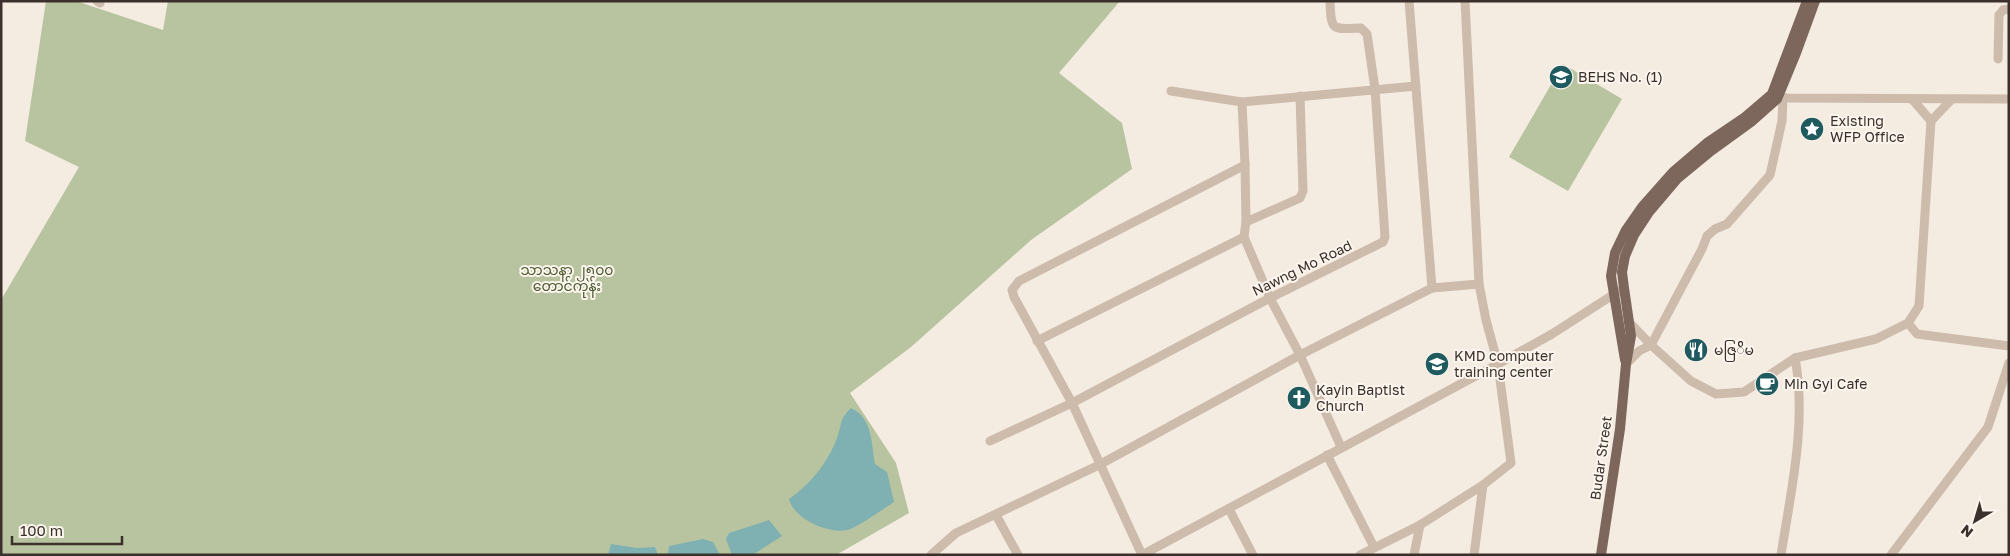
<svg xmlns="http://www.w3.org/2000/svg" width="2010" height="556" viewBox="0 0 2010 556" font-family="'Golos Text','Noto Sans Myanmar',sans-serif">
	<style>
		.green { fill: #b8c4a0 }
		.water { fill: #7fb0b2 }
		.lines { fill: none; stroke-linecap: round; stroke-linejoin: round }
		.minor { stroke: #cdbbac; stroke-width: 9 }
		.major { stroke: #7d675c; stroke-width: 10 }
		.labels { text-anchor: middle; stroke-width: 4; stroke-linejoin: round; paint-order: stroke }
		.poi-label { font-size: 14px; fill: #3b302b; stroke: #fbf5ee; text-anchor: start }
		.street-label { font-size: 14px; fill: #3b302b; stroke: #fbf5ee }
		.park-label { font-size: 14px; fill: #4a5a2e; stroke: #fbf5ee }
	</style>
	<rect width="100%" height="100%" fill="#f4ebe1"/>
	<g class="green">
		<path d="M46,1H76L163,30L168,1H1120L1059,73L1122,123L1132,169L1031,240L911,347L850,393L896,463L909,513L836,555H1V300L79,167L25,141Z"/>
		<path d="M1563,64L1622,99L1568,191L1509,157Z"/>
	</g>
	<g class="water">
		<path d="M851,408C873,418 871,443 875,464L887,472L894,502C885,508 855,529 847,530C828,534 794,519 789,499C810,485 830,460 838,435C842,422 840,419 851,408Z"/>
		<path d="M769,520L782,536L754,554L732,555L726,539L729,533Z"/>
		<path d="M703,539L713,542L720,555H668L669,546Z"/>
		<path d="M611,544L637,548L655,547L658,555H608Z"/>
	</g>
	<g class="lines">
		<g class="minor">
			<path d="M97,1L100,3"/>
			<path d="M1998,59L1999,15L2003,10L2009,9"/>
			<path d="M1171,91L1242,102L1416,86"/>
			<path d="M1779,96L1787,98L2009,99"/>
			<path d="M1783,97L1782,121L1770,175L1727,224L1715,229L1707,236L1702,249L1651,345L1691,381L1716,394L1744,392L1795,358L1876,339L1908,323L1919,306L1931,121"/>
			<path d="M1912,99L1931,121L1952,99"/>
			<path d="M1242,102L1245,165L1246,222L1244,237L1270,298L1300,355L1341,447"/>
			<path d="M1246,222L1300,198L1303,191L1300,96"/>
			<path d="M1432,288L1479,284"/>
			<path d="M1908,323L1917,334L2009,346"/>
			<path d="M1037,341L1244,237"/>
			<path d="M1626,364L1639,351L1651,345L1631,324"/>
			<path d="M990,441L1072,403L1270,298L1383,242L1385,237L1375,89L1367,34L1361,28C1332,29 1331,32 1330,1"/>
			<path d="M1327,455L1374,547"/>
			<path d="M1229,509L1253,555"/>
			<path d="M996,515L1018,555"/>
			<path d="M931,555L956,533L1099,465L1300,355L1432,288L1409,1"/>
			<path d="M1142,555L1072,403L1014,297L1012,290L1019,281L1245,165"/>
			<path d="M1142,555L1498,364L1552,334L1619,291"/>
			<path d="M1360,555L1420,525L1483,485L1511,463L1498,364L1486,320L1479,284L1465,1"/>
			<path d="M1414,555L1420,525"/>
			<path d="M1474,555L1483,485"/>
			<path d="M1781,555C1791,491 1807,422 1795,358"/>
			<path d="M1891,555L1988,427L2009,363"/>
		</g>
		<g class="major">
			<path d="M1625,360L1611,276L1615,253L1626,230L1642,207L1673,172L1707,143L1744,118L1772,94L1807,1"/>
			<path d="M1601,555L1620,429L1626,364L1631,336L1624,288L1622,272L1625,256L1634,235L1649,212L1677,179L1711,151L1751,122L1777,99L1796,53L1815,1"/>
		</g>
	</g>
	<defs>
		<g id="school-disc" transform="scale(1.25)"><circle r="9.5" fill="#1f5a5e" stroke="#fbf5ee"/><path d="M0-5L7-2L0 1L-7-2ZM-4 1L0 2.5L4 1V4Q0 6-4 4Z" fill="#fff"/></g>
		<g id="sight-disc" transform="scale(1.25)"><circle r="9.5" fill="#1f5a5e" stroke="#fbf5ee"/><path d="M0-6L1.8-2.2L6-1.7L2.9 1.2L3.7 5.4L0 3.3L-3.7 5.4L-2.9 1.2L-6-1.7L-1.8-2.2Z" fill="#fff"/></g>
		<g id="restaurant-disc" transform="scale(1.25)"><circle r="9.5" fill="#1f5a5e" stroke="#fbf5ee"/><path d="M-5-6h1v4h1v-4h1v4h1v-4h1v5L-1.5 .5V6h-2V.5L-5-1ZM5-6V6H3V1.5H1.5Q1.5-4 5-6Z" fill="#fff"/></g>
		<g id="cafe-disc" transform="scale(1.25)"><circle r="9.5" fill="#1f5a5e" stroke="#fbf5ee"/><path d="M-5.5-4.5H6V0H3Q3 3.5 0 3.5H-2.5Q-5.5 3.5-5.5 0ZM3-3.2v2h1.7v-2ZM-6 4.5H4V6H-6Z" fill="#fff"/></g>
		<g id="church-disc" transform="scale(1.25)"><circle r="9.5" fill="#1f5a5e" stroke="#fbf5ee"/><path d="M-1.2-6h2.4v3.5h3.3v2.4h-3.3V6h-2.4V-.1h-3.3v-2.4h3.3Z" fill="#fff"/></g>
	</defs>
	<g fill-rule="evenodd">
		<use href="#school-disc" x="1561" y="77"/>
		<use href="#sight-disc" x="1812" y="129"/>
		<use href="#restaurant-disc" x="1696" y="350"/>
		<use href="#school-disc" x="1437" y="364"/>
		<use href="#cafe-disc" x="1767" y="384"/>
		<use href="#church-disc" x="1299" y="398"/>
	</g>
	<g class="labels">
		<g class="poi-label">
			<text x="1578" y="82">BEHS No. (1)</text>
			<text x="1830" y="126">Existing<tspan x="1830" dy="16">WFP Office</tspan></text>
			<text x="1714" y="355">မဇြ်ိမ</text>
			<text x="1454" y="361">KMD computer<tspan x="1454" dy="16">training center</tspan></text>
			<text x="1784" y="389">Min Gyi Cafe</text>
			<text x="1316" y="395">Kayin Baptist<tspan x="1316" dy="16">Church</tspan></text>
		</g>
		<g class="street-label">
			<text transform="translate(1302 268) rotate(-26)" y="5">Nawng Mo Road</text>
			<text transform="translate(1601 458) rotate(-82)" y="5">Budar Street</text>
		</g>
		<g class="park-label">
			<text x="567" y="275">သာသနာ ၂၅၀၀<tspan x="567" dy="16">တောင်ကုန်း</tspan></text>
		</g>
	</g>
	<rect width="2010" height="556" fill="none" stroke="#3b302b" stroke-width="5"/>
	<g transform="translate(1975 521) rotate(218)" stroke="#fbf5ee" stroke-width="4" paint-order="stroke">
	<path d="M0-4L9 19L0 12L-9 19Z" fill="#3b302b"/>
	<text y="-8" font-size="14" font-weight="bold" text-anchor="middle" fill="#3b302b">N</text>
	</g>
	<path d="M12 536v8h110v-8" fill="none" stroke="#3b302b" stroke-width="2.5"/>
	<text x="20" y="536" font-size="15" fill="#3b302b" stroke="#fbf5ee" stroke-width="4" paint-order="stroke">100 m</text>
</svg>
